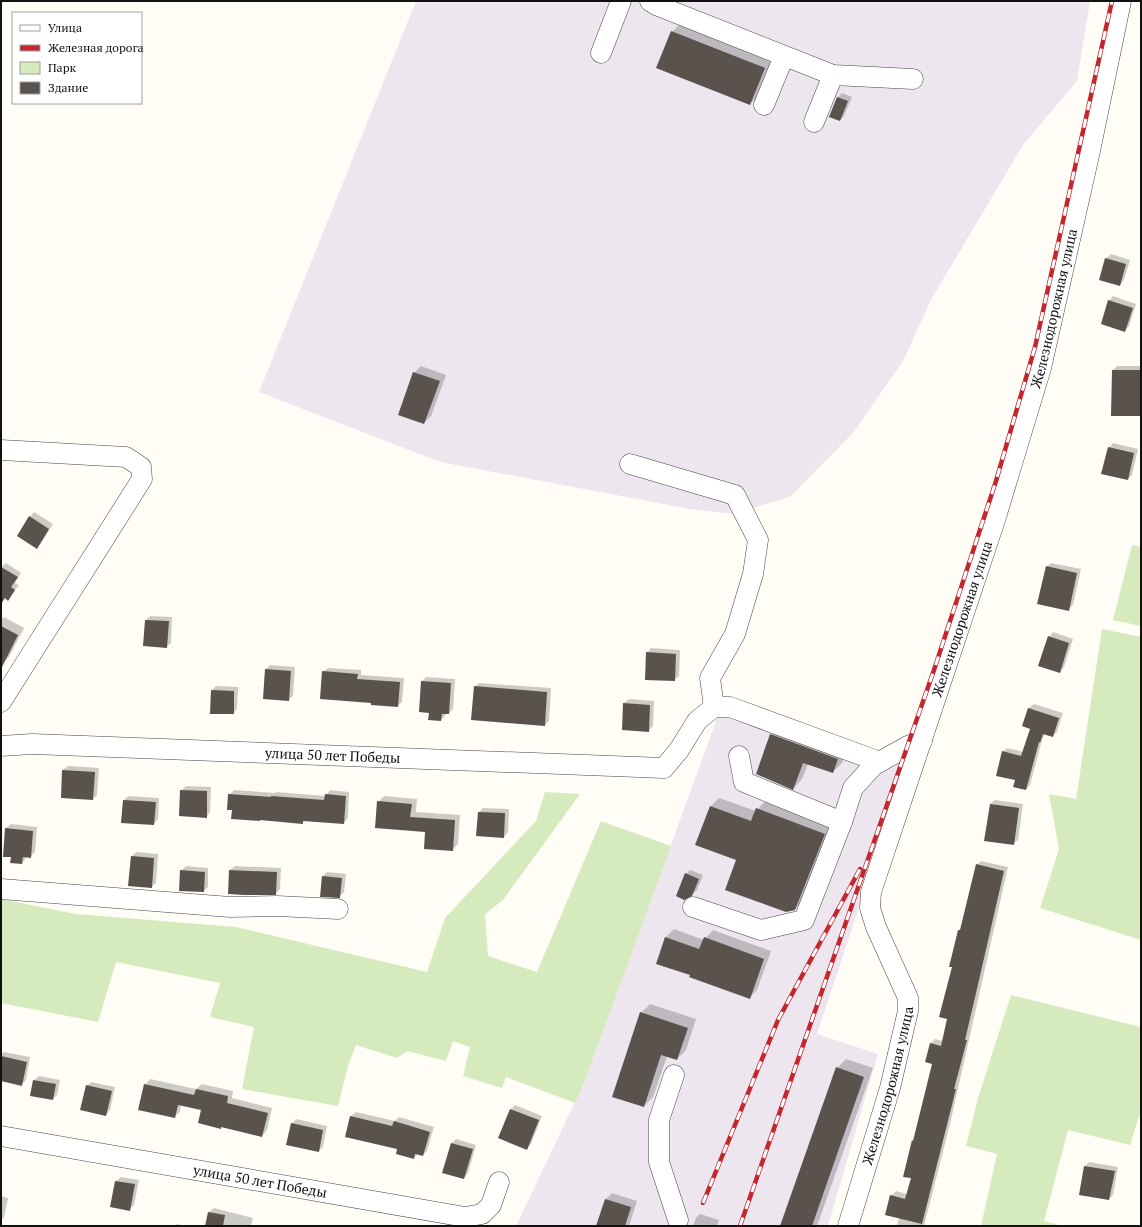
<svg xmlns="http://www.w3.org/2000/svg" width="1142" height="1227" viewBox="0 0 1142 1227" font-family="'PT Serif',serif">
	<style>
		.industrial { fill: #eee6ef }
		.green { fill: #d5ebbd }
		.shadow { fill: #0003 }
		.building { fill: #5a524d }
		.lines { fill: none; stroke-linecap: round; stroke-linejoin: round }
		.minor-casing { stroke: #444; stroke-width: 21 }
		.minor { stroke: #fff; stroke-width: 20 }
		.rail-casing { stroke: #c4262e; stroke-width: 4.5 }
		.rail { stroke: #fff; stroke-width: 3; stroke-dasharray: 9; stroke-linecap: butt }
		.labels { text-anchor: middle; stroke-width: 4; stroke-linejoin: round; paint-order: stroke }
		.street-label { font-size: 14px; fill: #111; stroke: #fff }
	</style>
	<rect width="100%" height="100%" fill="#fffdf5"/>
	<g class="industrial">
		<path d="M416,1H1090L1077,81L1023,145L932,298L903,361L853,433L790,497L733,514L690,509L440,462L259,392Z"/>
		<path d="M719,713L840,753L910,755L817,1034L878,1054L828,1226H516L584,1083Z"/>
	</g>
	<g class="green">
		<path d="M1132,545L1141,547V626L1113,620Z"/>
		<path d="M1102,629L1141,637V940L1040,908L1059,849L1049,794L1076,799Z"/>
		<path d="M545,792L580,794L503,900L485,914L488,956L537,972L601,821L671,846L584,1083L575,1103L506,1077L502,1088L463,1076L470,1047L453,1041L446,1061L407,1051L397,1058L356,1045L348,1066L338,1106L242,1089L254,1027L210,1017L220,983L116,962L98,1022L1,1003V899L76,914L236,927L427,972L445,918L536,821Z"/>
		<path d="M1011,995L1141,1027V1110L1130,1145L1068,1130L1044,1221L1062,1226H981L997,1154L966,1146L978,1098Z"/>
	</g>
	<g class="shadow">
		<path d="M681,23L773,59L759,95L750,104L672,32Z"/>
		<path d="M842,93L852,97L844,116L840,120L830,116L838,97Z"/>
		<path d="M1111,254L1130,260L1124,280L1120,285L1106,259Z"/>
		<path d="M1113,296L1136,304L1129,326L1125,330L1109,301Z"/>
		<path d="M421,366L446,375L431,416L424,423L414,373Z"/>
		<path d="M1117,366H1141V414L1140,415L1113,370Z"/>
		<path d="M1113,443L1138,449L1132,475L1128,479L1109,448Z"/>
		<path d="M34,512L53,524L41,543L37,547L30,517Z"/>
		<path d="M6,563L21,573L15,583L19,585L8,599L1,595V567Z"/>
		<path d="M1051,563L1081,569L1073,605L1069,609L1047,567Z"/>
		<path d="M150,616L172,617L171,643L166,647L144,645L146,620Z"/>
		<path d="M4,617L24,628L9,657L2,664L1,663V620Z"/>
		<path d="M1053,632L1073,639L1064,667L1060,672L1049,637Z"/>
		<path d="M651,648L680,650L679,676L674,680L647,653Z"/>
		<path d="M270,665L295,667L293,696L288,700L266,669Z"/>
		<path d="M328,668L361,670V675L404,678L402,702L398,706L372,702L323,672Z"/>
		<path d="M426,677L455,679L453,709L449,713H446L445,716L441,720L430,712L422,681Z"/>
		<path d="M479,683L551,688L549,721L545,725L475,687Z"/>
		<path d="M216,686L238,687L237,709L233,713L212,690Z"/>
		<path d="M629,699L654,701L653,726L648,731L624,703Z"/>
		<path d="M1034,704L1063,713L1057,732L1052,736L1045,734L1042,740L1030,785L1026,789L1016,779L1003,752L1007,748L1024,752L1031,728L1023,726L1029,708Z"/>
		<path d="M780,725L847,750L842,763L833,772L808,764L802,779L793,789L771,734Z"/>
		<path d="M68,766L99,768L97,795L93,799L62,797L63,770Z"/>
		<path d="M186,786L211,787L210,812L206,817L181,791Z"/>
		<path d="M234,790L275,793L276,792L326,796L330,790L349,792L348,818L344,823L305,820L302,823L233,809L229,795Z"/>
		<path d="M128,796L159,798L158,819L154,824L124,800Z"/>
		<path d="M384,796L417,799L416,812L460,815L458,844L452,850L426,831L378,802Z"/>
		<path d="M719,798L756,811L766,800L833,825L804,900L795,909L737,860L711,806Z"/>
		<path d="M995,800L1023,804L1018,840L1013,844L990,804Z"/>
		<path d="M483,808L509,809L508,832L504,837L479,812Z"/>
		<path d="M11,824L37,827L35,852L30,857L26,856V858L22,863L12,856L6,828Z"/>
		<path d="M136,852L158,854L156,883L151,887L132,856Z"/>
		<path d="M981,861L1008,867L950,1124L924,1226H897L899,1218L891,1196L896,1191L907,1194L912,1178L904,1176L913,1141L915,1139L933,1063L931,1043L935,1039L943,1041L948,1018L953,966L959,930L962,928L977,865Z"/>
		<path d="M186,866L208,868V887L203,891L181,871Z"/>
		<path d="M235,866L281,868L280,889L275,894L230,870Z"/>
		<path d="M690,870L703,875L697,890L692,895L686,874Z"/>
		<path d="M327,872L346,874L344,892L339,897L323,876Z"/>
		<path d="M674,929L704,940L713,930L771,951L757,990L749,998L691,975L657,963L666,937Z"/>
		<path d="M650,1004L696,1019L686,1050L677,1059L667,1056L653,1097L644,1106L641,1013Z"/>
		<path d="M4,1052L30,1057L26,1080L21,1085L1,1080V1054Z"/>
		<path d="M846,1059L873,1068L817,1226H781L837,1068Z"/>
		<path d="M39,1076L60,1080L57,1095L53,1099L34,1080Z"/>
		<path d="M150,1079L196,1089L202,1084L233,1091L232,1098L272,1108L267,1130L262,1136L222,1126L220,1128L202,1109L181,1105L180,1112L174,1117L145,1085Z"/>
		<path d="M91,1082L115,1087L110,1110L106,1115L87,1086Z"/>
		<path d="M515,1105L542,1116L531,1144L527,1148L511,1109Z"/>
		<path d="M356,1112L395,1121L399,1117L434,1127L427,1151L423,1155L418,1154L414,1158L351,1116Z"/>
		<path d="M296,1119L327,1126L323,1147L318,1151L292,1124Z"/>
		<path d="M456,1139L476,1145L468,1173L464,1178L452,1143Z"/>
		<path d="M1089,1162L1118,1167L1113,1195L1109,1199L1085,1166Z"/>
		<path d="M121,1177L139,1180L134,1205L129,1210L111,1206L116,1181Z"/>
		<path d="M612,1193L637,1201L629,1226H597L605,1200Z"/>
		<path d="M1,1196L8,1198L4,1217L1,1220Z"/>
		<path d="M214,1208L253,1218L251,1226H206L209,1212Z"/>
		<path d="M700,1214L719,1220L717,1226H693L696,1218Z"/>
		<path d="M177,1224L186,1226H175Z"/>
	</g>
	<g class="building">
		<path d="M671,31L765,68L750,105L656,68Z"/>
		<path d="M837,97L848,101L840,121L829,117Z"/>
		<path d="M1105,258L1126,264L1120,286L1099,280Z"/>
		<path d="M1108,300L1133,308L1125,332L1101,324Z"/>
		<path d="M1112,370H1141L1140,416H1111Z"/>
		<path d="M413,372L440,381L424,424L398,415Z"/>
		<path d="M1108,447L1134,453L1128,480L1101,474Z"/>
		<path d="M29,516L49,529L37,549L17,536Z"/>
		<path d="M1046,566L1077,573L1069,611L1037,604Z"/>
		<path d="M1,567L18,577L11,587L15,590L8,601L5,598L1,604Z"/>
		<path d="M145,620L169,621L167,648L143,646Z"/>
		<path d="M1,626L18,635L1,669Z"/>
		<path d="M1048,636L1069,643L1060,673L1038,666Z"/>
		<path d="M646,652L676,654L675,681L645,680Z"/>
		<path d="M265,669L291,671L289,701L263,699Z"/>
		<path d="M322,671L358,674L357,679L400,682L398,707L371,705V703L320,699Z"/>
		<path d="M421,681L451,683L449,714H442L441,721L428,720L429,713L419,712Z"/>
		<path d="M474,686L547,692L545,726L471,720Z"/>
		<path d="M211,690L234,691V714H210Z"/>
		<path d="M623,703L650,705L649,732L622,730Z"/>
		<path d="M1028,708L1059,718L1053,737L1043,734L1040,743L1039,742L1026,790L1013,787L1015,780L996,776L1002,751L1021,756L1030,729L1022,726Z"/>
		<path d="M770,734L838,759L833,773L803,763L793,790L756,774Z"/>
		<path d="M62,770L95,772L93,800L61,798Z"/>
		<path d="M180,790L207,791V818L179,816Z"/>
		<path d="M228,794L271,797V796L324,800L325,794L346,796L344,824L303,821V824L260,820V821L231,819L232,810H227Z"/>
		<path d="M123,800L156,802L154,825L121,823Z"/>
		<path d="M377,801L412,804L410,817L455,820L453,851L424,849L425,832L375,828Z"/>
		<path d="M990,804L1019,808L1014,845L984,841Z"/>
		<path d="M710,806L751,821L756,808L825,834L795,910L786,912L725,890L736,860L695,845Z"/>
		<path d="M478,812L505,813L504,838L476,836Z"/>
		<path d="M5,828L33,831L31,858L23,857L22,864L10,863L11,857H3Z"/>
		<path d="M131,856L154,858L152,888L128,886Z"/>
		<path d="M976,864L1004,871L976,993L965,1040H967L954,1089H956L922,1224L885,1215L890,1195L905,1199L911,1178L903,1177L912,1140L913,1141L932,1064L925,1062L930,1043L941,1046L947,1019L939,1017L952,967H949L958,930H960Z"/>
		<path d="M180,870L205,872L204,892L179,891Z"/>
		<path d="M229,870L277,872L276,895H244L228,894Z"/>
		<path d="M685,873L699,879L692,896L684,900L676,896Z"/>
		<path d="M322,876L342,878L340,898L320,897Z"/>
		<path d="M665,937L699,949L704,937L764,959L750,999L689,977L690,975L656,964Z"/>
		<path d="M640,1012L688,1028L677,1060L661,1055L644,1107L612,1097Z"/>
		<path d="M1,1056L27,1062L22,1086L1,1081Z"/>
		<path d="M836,1067L864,1077L812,1226H780Z"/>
		<path d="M33,1080L56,1084L53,1100L30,1096Z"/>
		<path d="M144,1084L194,1095L196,1089L228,1096L227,1103L268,1113L262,1137L221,1127V1129L198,1123L201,1110L178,1105L175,1118L138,1110Z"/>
		<path d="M86,1085L112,1091L106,1116L80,1110Z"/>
		<path d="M510,1109L539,1120L527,1150L498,1138Z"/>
		<path d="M350,1116L392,1126L394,1121L430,1132L423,1156L415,1154L414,1159L396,1154L397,1149L345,1137Z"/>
		<path d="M291,1123L323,1130L319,1152L286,1145Z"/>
		<path d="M451,1143L473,1149L464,1179L442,1173Z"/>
		<path d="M1084,1166L1115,1171L1109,1200L1079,1195Z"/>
		<path d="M115,1181L135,1184L130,1211L110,1207Z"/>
		<path d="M605,1199L631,1207L625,1226H596Z"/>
		<path d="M208,1212L225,1215L223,1226H205Z"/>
	</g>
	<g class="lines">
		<g class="minor-casing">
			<g id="minor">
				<path d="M650,1L656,5L833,75L913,79"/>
				<path d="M601,53L621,1"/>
				<path d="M764,105L784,56"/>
				<path d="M814,122L833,75"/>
				<path d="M1,450L126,457L141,467L142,479L1,702"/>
				<path d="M630,464L735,495L758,540L753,574L735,634L710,678L714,707"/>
				<path id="s1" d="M1,746L32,744L664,768L679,750L697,721L714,707H730L880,762"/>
				<path d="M739,756L744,782L842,822"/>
				<path d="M1,889L230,907L277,906L338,909"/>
				<path d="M693,907L761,930L804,920L842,822L853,788L874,765L908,746L922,741"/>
				<path d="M674,1075L659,1120V1162L678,1220"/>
				<path id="s2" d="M1,1136L465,1217L482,1214L491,1205L499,1182"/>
				<path id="s3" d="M848,1226L890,1088L908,1011V998L876,927L870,908L871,892L995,520L1041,368L1090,151L1121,1"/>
			</g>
		</g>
		<use href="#minor" class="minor"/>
		<g class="rail-casing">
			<g id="rail">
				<path d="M703,1203L778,1020L860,869"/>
				<path d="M740,1226L934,670L996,481L1035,347L1112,1"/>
			</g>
		</g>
		<use href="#rail" class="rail"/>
	</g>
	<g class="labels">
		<g class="street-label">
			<text dy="5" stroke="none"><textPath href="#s3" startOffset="962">Железнодорожная улица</textPath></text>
			<text dy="5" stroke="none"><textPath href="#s3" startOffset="638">Железнодорожная улица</textPath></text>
			<text dy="5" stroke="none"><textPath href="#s1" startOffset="332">улица 50 лет Победы</textPath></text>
			<text dy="5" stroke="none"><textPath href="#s3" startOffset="146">Железнодорожная улица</textPath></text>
			<text dy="5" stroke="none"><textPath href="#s2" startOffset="263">улица 50 лет Победы</textPath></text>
		</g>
	</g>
	<rect width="1142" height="1227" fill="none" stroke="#111111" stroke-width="4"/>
	<rect x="12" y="12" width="130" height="92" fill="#ffffff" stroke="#a0a0a0"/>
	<rect x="20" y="25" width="20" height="6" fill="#ffffff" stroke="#a0a0a0"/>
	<text x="48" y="32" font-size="12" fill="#111111">Улица</text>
	<rect x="20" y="45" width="20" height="6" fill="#c4262e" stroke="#a0a0a0"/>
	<text x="48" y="52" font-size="12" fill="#111111">Железная дорога</text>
	<rect x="20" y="62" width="20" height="12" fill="#d5ebbd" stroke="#a0a0a0"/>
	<text x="48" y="72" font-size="12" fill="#111111">Парк</text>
	<rect x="20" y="82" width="20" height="12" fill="#5a524d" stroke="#a0a0a0"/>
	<text x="48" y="92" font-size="12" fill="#111111">Здание</text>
</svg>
